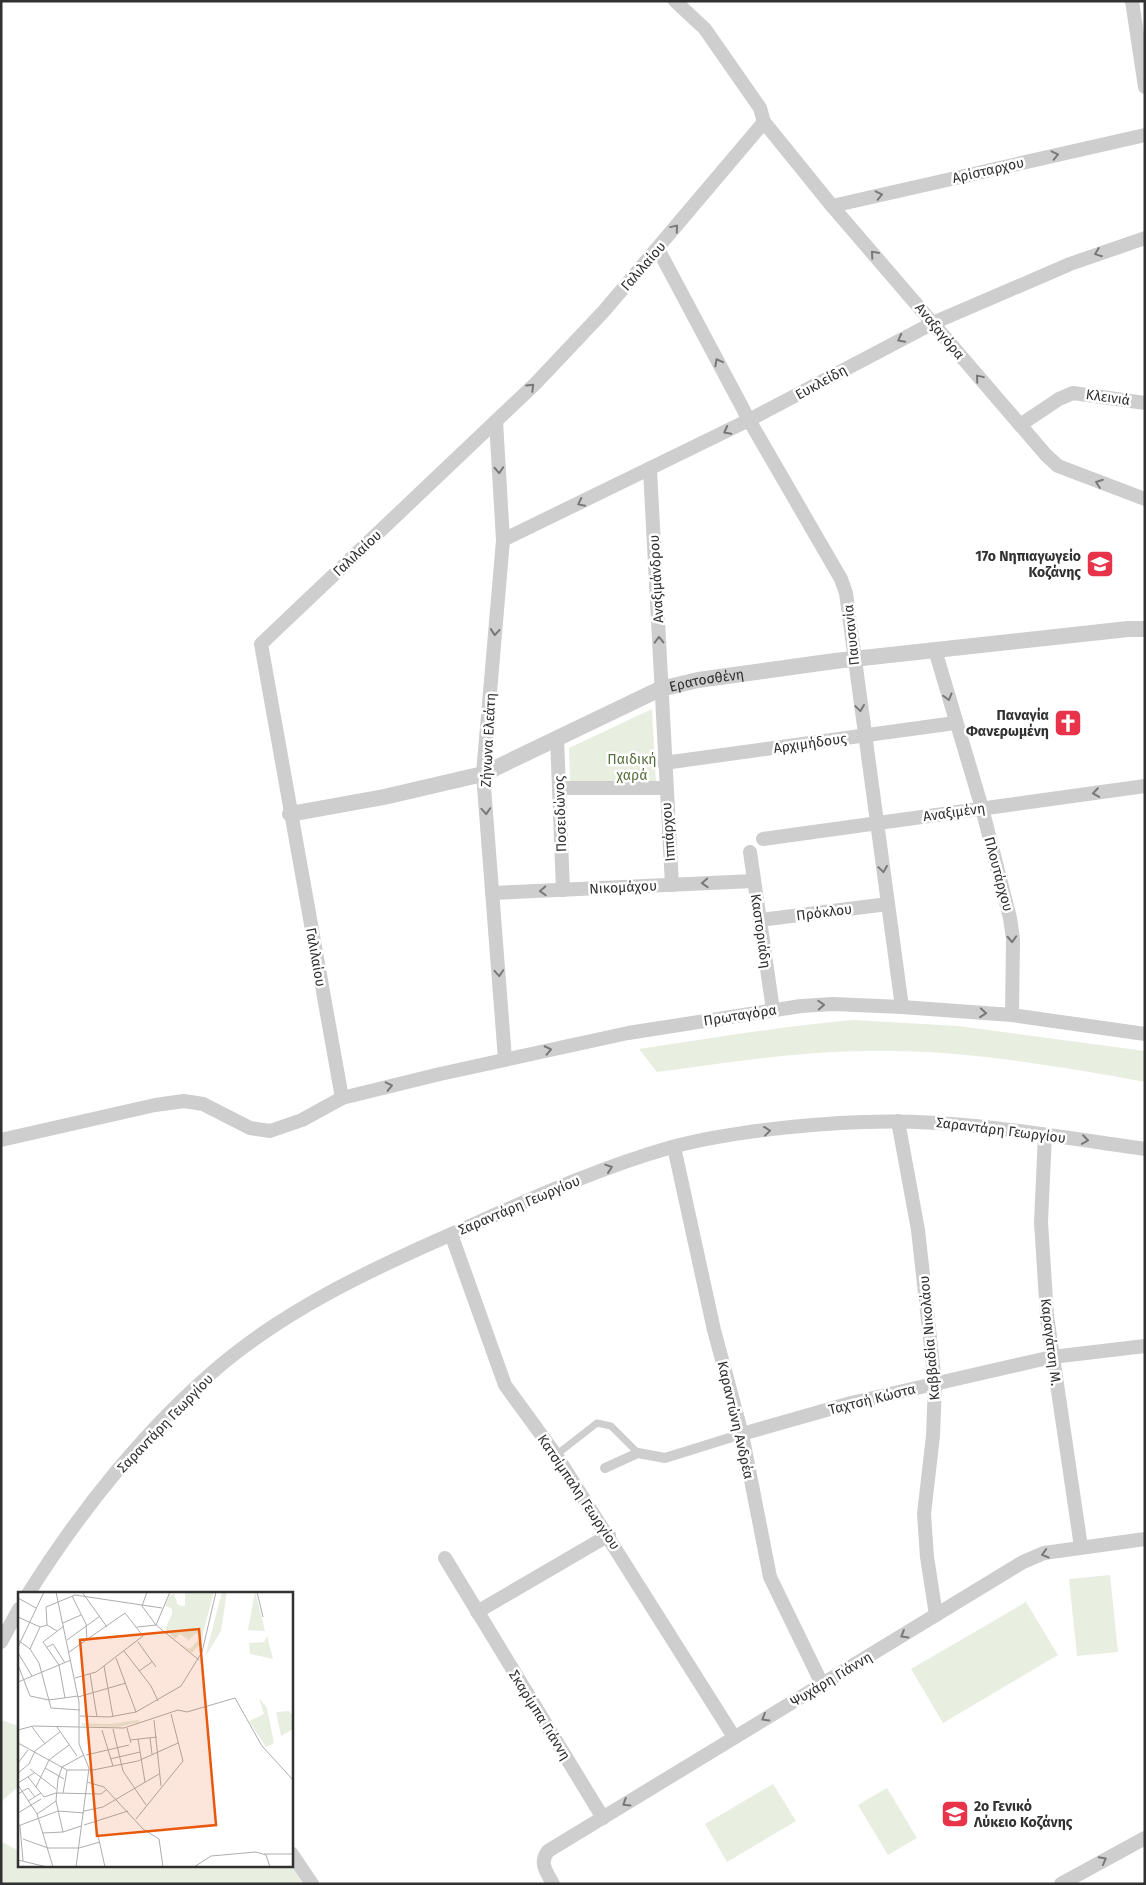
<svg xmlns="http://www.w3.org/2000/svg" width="1146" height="1885" viewBox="0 0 1146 1885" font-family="'Fira Sans',sans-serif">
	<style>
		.green { fill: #e8eee0 }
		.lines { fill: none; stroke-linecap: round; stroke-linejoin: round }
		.service { stroke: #cecece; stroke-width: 7 }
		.pedestrian { stroke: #cecece; stroke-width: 10 }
		.minor { stroke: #cecece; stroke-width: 14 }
		.tertiary { stroke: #cecece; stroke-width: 16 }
		.oneway { stroke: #787878 }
		.labels { text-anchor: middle; stroke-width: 5; stroke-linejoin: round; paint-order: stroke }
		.street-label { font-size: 14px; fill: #313131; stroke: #fff }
		.poi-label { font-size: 14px; font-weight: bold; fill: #313131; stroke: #fff; text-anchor: end }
		.park-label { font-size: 14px; fill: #576e3d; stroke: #fff }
		.inset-road { fill: none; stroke: #adadad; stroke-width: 1 }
		.view { fill: #e8590c; fill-opacity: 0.15; stroke: #e8590c; stroke-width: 2.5 }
		.inset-edge { fill: none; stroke: #313131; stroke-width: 2.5 }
	</style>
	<rect width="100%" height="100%" fill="#fff"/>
	<g class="green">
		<path d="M652,709L656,783H570L569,748Z"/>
		<path d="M853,1020L958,1026L1145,1051V1082C1052,1065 958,1049 863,1051C794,1052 725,1063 657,1072L639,1049C710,1039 781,1026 853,1020Z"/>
		<path d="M1110,1575L1118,1652L1077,1656L1069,1579Z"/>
		<path d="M1026,1602L1058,1655L943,1723L911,1669Z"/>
		<path d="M1,1720L19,1726V1786L3,1800L1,1809Z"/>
		<path d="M773,1784L796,1821L727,1862L705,1824Z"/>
		<path d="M887,1788L917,1838L888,1855L858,1805Z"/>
		<path d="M1,1839L2,1842L19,1851V1866H291L303,1884H1Z"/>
	</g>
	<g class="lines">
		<path class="service" d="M556,1455L597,1423L611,1426L638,1453"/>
		<path class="pedestrian" d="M605,1468L638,1453L665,1458L742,1434"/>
		<g class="minor">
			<path d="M675,1L705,29L760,108L764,122L832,206L1046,455L1058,466L1145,499"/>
			<path d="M1132,1L1145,87"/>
			<path d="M832,206L1145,135"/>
			<path d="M658,249L749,420L841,579L846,593L902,1007"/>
			<path d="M496,421L503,540L483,774L505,1059"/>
			<path d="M1020,425L1059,399L1073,393L1145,403"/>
			<path d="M650,470L672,885"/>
			<path d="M503,540L749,420L933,323L1070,264L1145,238"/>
			<path d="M935,650L982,808L1010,918L1013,939L1012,1015"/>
			<path d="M557,738L563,890"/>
			<path d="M664,763L955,723"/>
			<path d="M559,788H666"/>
			<path d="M763,839L1145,786"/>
			<path d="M750,852L773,1010"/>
			<path d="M492,893L754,881"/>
			<path d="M760,920L888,904"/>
			<path d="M342,1098L261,644L536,383L604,311L764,122"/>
			<path d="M898,1121L918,1230L935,1383L933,1436L924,1514L927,1557L936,1615"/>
			<path d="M1045,1135L1041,1222L1047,1316L1081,1547"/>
			<path d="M1,1140L155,1105L184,1101L203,1104L250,1128L270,1131L302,1120L342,1098L440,1074L628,1033L801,1006L833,1004L902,1007L1012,1015L1145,1034"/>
			<path d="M674,1147L714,1330L742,1434L770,1577L822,1684"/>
			<path d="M451,1234L505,1385L556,1455L734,1737"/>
			<path d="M742,1434L851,1403L1052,1357L1145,1346"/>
			<path d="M445,1558L603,1818"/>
			<path d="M28,1594C80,1511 147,1427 222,1364C288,1309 368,1271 445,1237C520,1204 594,1169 672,1147C728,1132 806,1124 864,1122C958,1118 1051,1136 1145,1149"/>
			<path d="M477,1612L609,1535"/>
			<path d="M1,1642L19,1609"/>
			<path d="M291,1853L312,1884"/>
			<path d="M553,1884C546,1871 539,1863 548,1851L1023,1562L1044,1553L1145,1539"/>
			<path d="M1061,1884L1145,1838"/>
		</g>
		<path class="tertiary" id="s1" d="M290,814L384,797L483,774L660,689L698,680L835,661L1128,629H1145"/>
	</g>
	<defs><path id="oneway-chevron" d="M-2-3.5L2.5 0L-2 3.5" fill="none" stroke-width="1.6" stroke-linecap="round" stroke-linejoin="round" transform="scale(1.25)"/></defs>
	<g class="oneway">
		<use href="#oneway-chevron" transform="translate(1055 155) rotate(-13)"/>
		<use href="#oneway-chevron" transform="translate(879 195) rotate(-13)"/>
		<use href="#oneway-chevron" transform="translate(675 228) rotate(-50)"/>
		<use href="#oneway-chevron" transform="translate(1098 253) rotate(159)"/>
		<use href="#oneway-chevron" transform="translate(874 254) rotate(-131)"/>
		<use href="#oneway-chevron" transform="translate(901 339) rotate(153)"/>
		<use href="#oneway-chevron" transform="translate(718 362) rotate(-118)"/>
		<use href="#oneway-chevron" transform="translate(979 378) rotate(-130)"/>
		<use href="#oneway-chevron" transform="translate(531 387) rotate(-44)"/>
		<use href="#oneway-chevron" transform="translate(727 431) rotate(153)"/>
		<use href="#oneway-chevron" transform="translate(499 470) rotate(87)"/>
		<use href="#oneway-chevron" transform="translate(1099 483) rotate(-160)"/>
		<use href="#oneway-chevron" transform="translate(581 503) rotate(154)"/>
		<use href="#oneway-chevron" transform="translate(495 632) rotate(95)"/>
		<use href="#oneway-chevron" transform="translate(659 640) rotate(-91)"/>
		<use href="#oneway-chevron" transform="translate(948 697) rotate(74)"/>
		<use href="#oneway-chevron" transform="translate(860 708) rotate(82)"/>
		<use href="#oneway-chevron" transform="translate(1096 793) rotate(172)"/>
		<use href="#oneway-chevron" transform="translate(486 811) rotate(86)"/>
		<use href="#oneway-chevron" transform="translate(883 869) rotate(82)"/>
		<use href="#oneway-chevron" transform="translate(705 883) rotate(177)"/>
		<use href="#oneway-chevron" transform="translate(543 891) rotate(177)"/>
		<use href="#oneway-chevron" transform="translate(1012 939) rotate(87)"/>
		<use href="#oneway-chevron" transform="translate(499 973) rotate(86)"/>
		<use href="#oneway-chevron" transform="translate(821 1005) rotate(-3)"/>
		<use href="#oneway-chevron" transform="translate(983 1013) rotate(5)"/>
		<use href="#oneway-chevron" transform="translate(548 1050) rotate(-12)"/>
		<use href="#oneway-chevron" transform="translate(389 1086) rotate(-13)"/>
		<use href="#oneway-chevron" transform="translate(767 1131) rotate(-7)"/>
		<use href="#oneway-chevron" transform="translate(1085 1140) rotate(8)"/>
		<use href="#oneway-chevron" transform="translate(609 1168) rotate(-18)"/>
		<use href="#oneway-chevron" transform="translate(1045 1554) rotate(164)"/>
		<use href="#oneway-chevron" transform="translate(904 1635) rotate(149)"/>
		<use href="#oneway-chevron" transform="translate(765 1718) rotate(149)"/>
		<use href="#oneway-chevron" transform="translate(626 1803) rotate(148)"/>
		<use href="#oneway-chevron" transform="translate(1103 1860) rotate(-28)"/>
	</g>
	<defs>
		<g id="school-square" transform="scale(1.4375)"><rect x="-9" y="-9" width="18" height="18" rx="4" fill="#e7344b" stroke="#fff"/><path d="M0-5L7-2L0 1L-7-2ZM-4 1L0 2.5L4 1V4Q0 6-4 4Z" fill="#fff"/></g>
		<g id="church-square" transform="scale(1.4375)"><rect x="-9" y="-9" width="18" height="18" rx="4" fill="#e7344b" stroke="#fff"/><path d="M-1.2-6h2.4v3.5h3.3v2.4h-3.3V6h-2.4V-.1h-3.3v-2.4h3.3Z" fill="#fff"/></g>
	</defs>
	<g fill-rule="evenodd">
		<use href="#school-square" x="1100" y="564"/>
		<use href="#church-square" x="1068" y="723"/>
		<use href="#school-square" x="955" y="1814"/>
	</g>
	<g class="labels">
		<g class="street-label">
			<text transform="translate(988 170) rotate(-13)" y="5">Αρίσταρχου</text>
			<text transform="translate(643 266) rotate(-49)" y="5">Γαλιλαίου</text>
			<text transform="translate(940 331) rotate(50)" y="5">Αναξαγόρα</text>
			<text transform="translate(821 382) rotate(-29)" y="5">Ευκλείδη</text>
			<text transform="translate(1108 397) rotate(8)" y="5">Κλεινιά</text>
			<text transform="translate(357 553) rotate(-43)" y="5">Γαλιλαίου</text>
			<text transform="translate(656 579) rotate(-93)" y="5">Αναξιμάνδρου</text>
			<text transform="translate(851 635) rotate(-96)" y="5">Παυσανία</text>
			<text dy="5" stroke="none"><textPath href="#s1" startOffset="441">Ερατοσθένη</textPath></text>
			<text transform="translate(488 740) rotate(-87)" y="5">Ζήνωνα Ελεάτη</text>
			<text transform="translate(810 743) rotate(-8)" y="5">Αρχιμήδους</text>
			<text transform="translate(954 812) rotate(-8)" y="5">Αναξιμένη</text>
			<text transform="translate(560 814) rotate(-92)" y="5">Ποσειδώνος</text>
			<text transform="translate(668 832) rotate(-94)" y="5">Ιππάρχου</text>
			<text transform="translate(999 874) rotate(75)" y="5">Πλουτάρχου</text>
			<text transform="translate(623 887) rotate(-3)" y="5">Νικομάχου</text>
			<text transform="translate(824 912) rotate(-7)" y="5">Πρόκλου</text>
			<text transform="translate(761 931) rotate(82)" y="5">Καστοριάδη</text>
			<text transform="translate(316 957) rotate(80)" y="5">Γαλιλαίου</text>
			<text transform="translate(740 1015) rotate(-9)" y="5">Πρωταγόρα</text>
			<text transform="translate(1001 1130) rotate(7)" y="5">Σαραντάρη Γεωργίου</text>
			<text transform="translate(519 1205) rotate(-23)" y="5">Σαραντάρη Γεωργίου</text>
			<text transform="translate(929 1338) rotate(-95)" y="5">Καββαδία Νικολάου</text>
			<text transform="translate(1051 1342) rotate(83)" y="5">Καραγάτση Μ.</text>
			<text transform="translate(872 1399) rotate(-14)" y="5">Ταχτσή Κώστα</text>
			<text transform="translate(736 1420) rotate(77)" y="5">Καραντώνη Ανδρέα</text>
			<text transform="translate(165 1423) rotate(-46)" y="5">Σαραντάρη Γεωργίου</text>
			<text transform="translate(579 1492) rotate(56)" y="5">Κατσίμπαλη Γεωργίου</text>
			<text transform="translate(831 1679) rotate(-31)" y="5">Ψυχάρη Γιάννη</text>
			<text transform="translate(540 1715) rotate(58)" y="5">Σκαρίμπα Γιάννη</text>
		</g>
		<g class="poi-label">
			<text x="1081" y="561">17ο Νηπιαγωγείο<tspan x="1081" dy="16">Κοζάνης</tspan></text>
			<text x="1049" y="720">Παναγία<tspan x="1049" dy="16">Φανερωμένη</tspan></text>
			<text x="974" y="1811" text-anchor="start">2ο Γενικό<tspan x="974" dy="16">Λύκειο Κοζάνης</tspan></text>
		</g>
		<g class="park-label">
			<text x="632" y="764">Παιδική<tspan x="632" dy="16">χαρά</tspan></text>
		</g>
	</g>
	<g transform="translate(18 1592)">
		<rect width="275" height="275" fill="#fff"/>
		<path d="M167,0H196L185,41L184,56L180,54L174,61L162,52L172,57L182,46L181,42L178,41L171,48L162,42L157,47L147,37L154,22V17L147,13L152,3L156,2L160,13L167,14ZM204,0H209L203,39L187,65ZM237,0L238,3L247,39L230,38ZM249,44L255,67L232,62L231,51L246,50ZM241,106L249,116L256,151L248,155L231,129L246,122ZM271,119L275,124V137L263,144L258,120ZM120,128L122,130L100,135L64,134V131L92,132Z" fill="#e8eee0"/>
		<path class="inset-road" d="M38,0L61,110V152L71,176L58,275M64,0L89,35M129,0L124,14L138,33L181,68M239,0L245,25M54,4L68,32L69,49M0,6L18,16M0,25L22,35M45,31L63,23M29,33L28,15L57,3L144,16M138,33L152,0M46,34L25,50L41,73L47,106M22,35L29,33L39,39M119,35L138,33M0,48L12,57L21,71L33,116L62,118M49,48L82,24M120,50L138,75M0,55L26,0M29,55L35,52L47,71M12,57L22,35M106,59L133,94L140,109M51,60L107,21L125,44L78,80L57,86M0,61L14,84M98,66L118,120M0,73L12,104L31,108L60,104M86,74L95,125M121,79L134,70M72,82L79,125M0,90L53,68M60,105L108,91M62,124L91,125L118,120L163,94L184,60L198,0M136,128L143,194M14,135L27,152M39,135L59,164M109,136L113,151M95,137L105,179L128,213M0,138L15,134L106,136L160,118L169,120L217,106L244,154L275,188M84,138L95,174M132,146L134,162M120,147L127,190M112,148L139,145M0,151L49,178M68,163L111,153M92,167L122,160M0,171L10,158M27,176L46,187M12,177L38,197M49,178H75L120,169L160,151M0,181L11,172L17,159L42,140M10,185L26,205L38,201L83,202L88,198M69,190L86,195L125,237L141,247L145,275M0,191L16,181M0,193L19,222L35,275M18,195L31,168L51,153M45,201L49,178M0,202L10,196L17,205M10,209L23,201M66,219L85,215L141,182M0,221L23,207M19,222L38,209M118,227L165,169L153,122M77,230L87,275M66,233L110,219M0,234L40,219L66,221M2,234L5,269M45,240L38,209L40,187L44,175L66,163M25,241L45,240L63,234M5,247L30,256H61L82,250M246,262H275M0,268L29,275M176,275L193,264L238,260L248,263L252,275"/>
		<path class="view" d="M181,37L198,233L79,244L62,48Z"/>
		<rect width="275" height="275" class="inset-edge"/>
	</g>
	<rect width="1146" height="1885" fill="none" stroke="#313131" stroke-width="5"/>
</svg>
